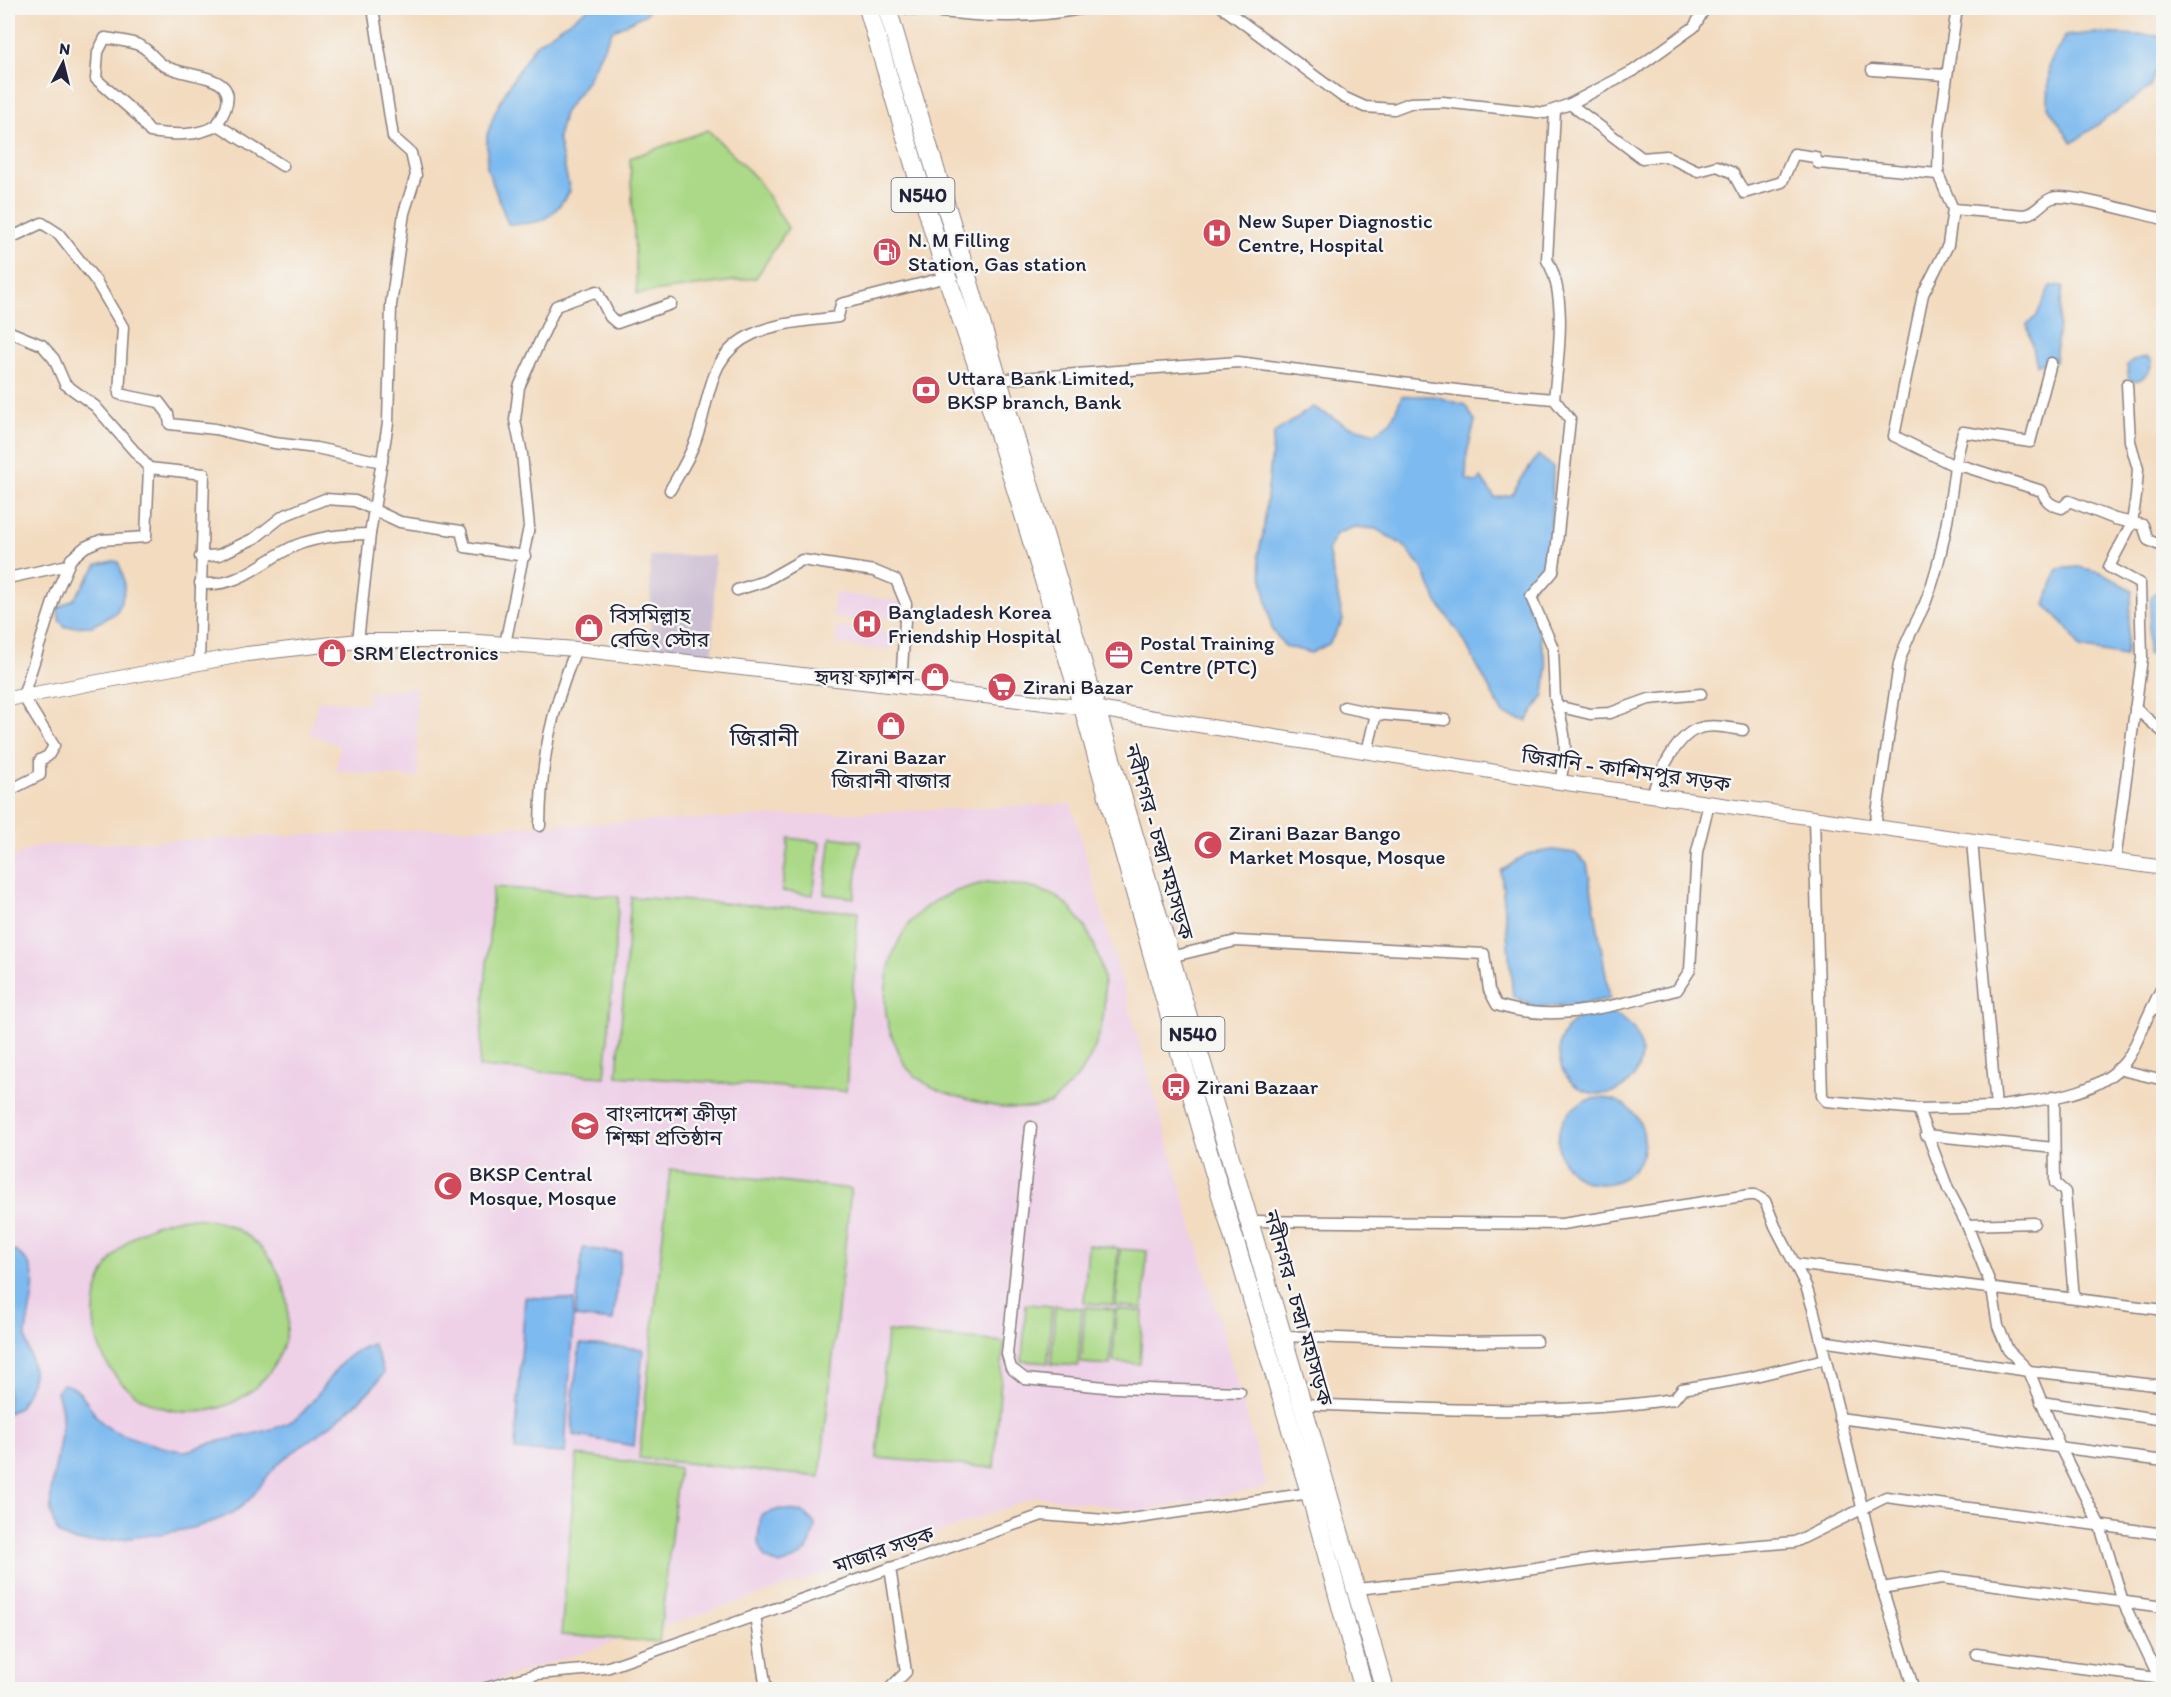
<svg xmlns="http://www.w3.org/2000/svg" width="2171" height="1697" viewBox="0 0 2171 1697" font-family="Itim,'Noto Sans Bengali',sans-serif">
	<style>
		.built { fill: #eed0e7 }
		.industrial { fill: #ccbed3 }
		.green { fill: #abd987; stroke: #667e61; stroke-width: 1.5 }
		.water { fill: #7dbaef; stroke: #506e95; stroke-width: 1.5 }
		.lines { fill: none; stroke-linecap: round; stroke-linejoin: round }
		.minor-casing { stroke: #8a7e7d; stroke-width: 13 }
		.tertiary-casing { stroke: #8a7e7d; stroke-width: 16 }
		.trunk-casing { stroke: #8a7e7d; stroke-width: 20 }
		.minor { stroke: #fff; stroke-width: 10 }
		.tertiary { stroke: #fff; stroke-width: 14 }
		.trunk { stroke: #fff; stroke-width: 18 }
		.labels { text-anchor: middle; stroke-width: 5; stroke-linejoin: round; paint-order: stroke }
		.shield { fill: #f6f6f2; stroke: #626272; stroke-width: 1.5 }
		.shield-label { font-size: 20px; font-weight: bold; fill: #22223b }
		.poi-label { font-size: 21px; fill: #22223b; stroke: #f6f6f2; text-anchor: start }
		.street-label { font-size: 21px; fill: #22223b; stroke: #f6f6f2 }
		.quarter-label { font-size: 24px; fill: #22223b; stroke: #f6f6f2 }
	</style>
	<rect width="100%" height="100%" fill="#f6f6f2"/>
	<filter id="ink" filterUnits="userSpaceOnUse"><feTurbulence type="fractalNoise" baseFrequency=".0167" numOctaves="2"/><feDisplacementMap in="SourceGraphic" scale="12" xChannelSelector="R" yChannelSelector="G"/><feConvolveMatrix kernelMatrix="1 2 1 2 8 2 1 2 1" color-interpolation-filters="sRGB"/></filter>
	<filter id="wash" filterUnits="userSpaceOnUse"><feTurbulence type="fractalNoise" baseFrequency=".008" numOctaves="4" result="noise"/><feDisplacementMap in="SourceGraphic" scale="24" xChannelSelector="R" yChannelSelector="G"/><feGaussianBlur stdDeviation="1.35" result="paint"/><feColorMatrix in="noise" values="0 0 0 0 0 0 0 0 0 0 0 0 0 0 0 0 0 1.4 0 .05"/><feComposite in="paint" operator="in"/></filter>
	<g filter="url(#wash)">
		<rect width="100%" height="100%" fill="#f3dbbf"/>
		<g class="built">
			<path d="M835,593L902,601L899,619L878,618L877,630L892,634L891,650L836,645L837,627L857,630L858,621L833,616Z"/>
			<path d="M416,688L418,778L336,771L340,746L309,733L319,700L368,704L366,693Z"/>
			<path d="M1071,804L1267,1487L1143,1511L1036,1496L872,1559L469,1689L8,1690V861L36,846Z"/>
		</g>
		<path class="industrial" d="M715,555L713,654L651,646L650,556Z"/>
		<g class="green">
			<path d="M708,130L757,179L788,228L756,278L637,294L630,158Z"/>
			<path d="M831,837L861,841L854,898L824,894Z"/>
			<path d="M789,838L820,842L813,895L782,891Z"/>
			<path d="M987,882C1015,885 1051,886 1071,909C1116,957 1116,1040 1069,1086C1063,1091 1056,1101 1049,1104C1024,1112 997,1108 973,1101C950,1095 925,1088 908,1069C902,1062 898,1050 894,1041C875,1003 888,940 921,911C939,895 964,888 987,882Z"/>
			<path d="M493,887L619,897L605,1077L479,1067Z"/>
			<path d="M631,897L858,912L846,1091L617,1076Z"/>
			<path d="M670,1169L851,1189L820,1477L639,1458Z"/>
			<circle cx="191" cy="1315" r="97"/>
			<path d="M1088,1245L1118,1248L1114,1305L1084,1303Z"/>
			<path d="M1120,1249L1147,1251L1143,1308L1116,1306Z"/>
			<path d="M1026,1304L1052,1306L1048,1363L1022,1361Z"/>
			<path d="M1055,1306L1082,1308L1078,1366L1051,1364Z"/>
			<path d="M1085,1307L1114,1309L1110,1365L1081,1363Z"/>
			<path d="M1116,1309L1143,1311L1140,1364L1113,1362Z"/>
			<path d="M887,1332L1004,1342L994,1468L877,1458Z"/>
			<path d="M577,1455L679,1468L659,1642L561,1635Z"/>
		</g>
		<g class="water">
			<path d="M589,8H650L646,14L612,31L587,81L564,113L558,138L570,191C551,219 544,225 508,224L487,168V135L495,112L507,89L535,45Z"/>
			<path d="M2093,33L2163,36V53L2150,87L2072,143L2048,107L2049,65L2065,36Z"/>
			<path d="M2050,286H2063L2055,362L2037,365L2027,324L2036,317Z"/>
			<path d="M2147,357L2150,358L2152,363C2149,373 2141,384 2129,380L2127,365L2136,359Z"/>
			<path d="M1402,396H1434L1465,405L1475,421L1467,453L1466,479L1476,483L1481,478L1495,498L1511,495L1538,455L1553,467L1550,564L1527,595V604L1536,620L1547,667L1544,695L1527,721L1503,714L1463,639L1437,602L1422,568L1403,545L1376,529L1354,527L1336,534L1328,550L1343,620L1329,644L1311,653L1285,646L1272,630L1258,555L1263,534L1274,433L1313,407L1346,425L1375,433L1391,421Z"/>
			<path d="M113,561L118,562C127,581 126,595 116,613L92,626L65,627L59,620L58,608L74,599L97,565Z"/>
			<path d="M2078,567L2100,572L2132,590L2125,656L2080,648L2067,627L2045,605L2058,569Z"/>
			<path d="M2158,591H2163V655L2147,654L2151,597Z"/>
			<path d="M1553,850L1575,853L1587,864L1610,999L1580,1004L1537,1007L1513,996L1501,871L1527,854Z"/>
			<circle cx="1600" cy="1053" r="41"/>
			<circle cx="1601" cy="1141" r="43"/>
			<path d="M8,1248C49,1264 29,1302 26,1333C25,1347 34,1361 33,1374C32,1385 24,1398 19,1408L8,1413Z"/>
			<path d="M583,1248L621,1253L613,1321L575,1317Z"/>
			<path d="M525,1297L574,1300L565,1453L515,1450Z"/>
			<path d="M373,1344L384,1373C362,1405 317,1435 285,1458C269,1469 260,1490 246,1503C214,1531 153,1535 112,1540C96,1542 67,1546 57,1530C39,1501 65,1447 62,1414C62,1407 59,1399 57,1392L62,1384C86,1386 88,1414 106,1426C118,1435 171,1451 185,1451C192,1450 200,1446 207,1444C230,1438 282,1431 299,1416C325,1393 336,1353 373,1344Z"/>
			<path d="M580,1344L643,1349L634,1446L573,1435L572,1403Z"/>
			<path d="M780,1509L803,1512L815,1524C811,1551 805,1557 780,1565L765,1558L758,1541L761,1515Z"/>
		</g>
	</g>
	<g filter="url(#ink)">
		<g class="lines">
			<g class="minor-casing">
				<g id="minor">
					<path d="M905,8C972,16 1018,21 1086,8"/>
					<path d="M1223,8L1343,97L1365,107L1394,109L1410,103L1443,102L1545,113L1570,104L1633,71L1694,27L1705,8"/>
					<path d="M1872,70L1945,75"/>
					<path d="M1570,104L1642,158L1666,156L1698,171L1717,166L1733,173L1744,193L1782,182L1794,154L1815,157L1818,163L1938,174"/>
					<path d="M216,126C254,70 190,81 163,65C155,60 150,51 141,46C131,41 117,40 105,38L98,52L96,79L137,115L150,132C174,135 196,137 218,125L283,166"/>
					<path d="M1953,209L2024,215C2037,213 2041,202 2052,198C2067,192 2143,215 2164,219"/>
					<path d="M8,239L42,223L59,234L96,281L123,327L119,394L159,402L168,414L170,424L215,429L274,443L316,448L382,462"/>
					<path d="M8,331L42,345L54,359L65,384L95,406L149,468L146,537L101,540L85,547L71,559L56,593L23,696L54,746L48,756L40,760V775L8,791"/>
					<path d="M2051,363L2030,442L1963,432L1955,466L1966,467L2042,491C2046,502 2051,505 2062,508L2069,501L2115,519L2143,525L2148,540L2164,547"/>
					<path d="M995,380L1238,362L1472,392L1554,399L1570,419L1556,553L1553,572L1531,597L1553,648L1555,698L1557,706L1590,714L1610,713L1649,699L1701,694"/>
					<path d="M1554,399C1558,360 1568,294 1547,260L1555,111"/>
					<path d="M149,468L204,474L199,663"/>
					<path d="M670,490C680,472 692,454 698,433C711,393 709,354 753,334C779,322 810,321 838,317L841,304L947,277"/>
					<path d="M200,557L219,555L255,538L283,516L325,499L355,501L400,522L461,531L465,547L525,556"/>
					<path d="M8,578L68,565"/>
					<path d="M200,583C239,590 264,558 297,545C321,536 345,534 370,534"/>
					<path d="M737,590L765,581L802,560L874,571L896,580L906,604L901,686"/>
					<path d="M358,641L370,534L388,423L391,305L404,213L416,175L411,153L393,137L373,8"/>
					<path d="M505,644L529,527L522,454L515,420L519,387L556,306L597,291L610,317L617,323L671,304"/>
					<path d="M1557,706C1567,736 1567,751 1560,782"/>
					<path d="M1344,707L1376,714"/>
					<path d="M2135,708L2164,733"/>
					<path d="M1367,752L1376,714L1445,720"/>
					<path d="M1652,795C1658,775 1678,733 1700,728C1714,724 1729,728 1743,730"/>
					<path d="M1814,818L1822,1096L1826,1101L1918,1109"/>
					<path d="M540,826C541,758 551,712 576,649"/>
					<path d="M1875,827L1899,664C1905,639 1917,623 1926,601C1943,557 1949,512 1955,466L1894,436L1923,294L1948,245L1953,209L1938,174L1939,131L1957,8"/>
					<path d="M1972,841L1996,1107L1918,1109L1948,1189L1967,1225L1992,1288L1998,1326L2008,1350L2029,1371L2164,1386"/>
					<path d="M2115,861L2142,658L2140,584L2109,567L2132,523L2136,496L2138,469L2130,441L2127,384"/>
					<path d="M1170,957L1236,941L1484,954L1489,990L1497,1005C1557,1025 1618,1004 1677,990L1690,970L1697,852L1709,803"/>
					<path d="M2152,1008L2164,983"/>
					<path d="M2117,1069L2164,1080"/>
					<path d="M2054,1096L2055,1183L2065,1192L2074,1298"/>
					<path d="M1996,1107C2039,1099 2095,1098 2125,1062C2135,1050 2144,1023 2152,1008L2164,1011"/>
					<path d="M1031,1127L1007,1354L1011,1368L1025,1379L1115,1388L1240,1392"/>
					<path d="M1926,1135L2054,1148"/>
					<path d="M1249,1221L1562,1224L1749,1195H1755L1765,1201L1775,1226L1806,1286L1814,1312L1882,1588L1914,1690"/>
					<path d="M1967,1225L2034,1223"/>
					<path d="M1795,1264L2164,1310"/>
					<path d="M1281,1336L1456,1342L1537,1341"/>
					<path d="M1821,1341L2029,1371L2060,1447L2100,1526L2123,1602L2164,1688"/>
					<path d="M2041,1402L2164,1420"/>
					<path d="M1303,1404C1426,1409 1552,1417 1674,1399L1682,1389L1747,1378L1825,1359"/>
					<path d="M1839,1418L2164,1461"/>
					<path d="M1882,1588L1942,1578L2164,1607"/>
					<path d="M1357,1589L1479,1576L1596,1559L1795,1542L1886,1497L2164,1534"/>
					<path d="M755,1615L766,1690"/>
					<path d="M1976,1654L2163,1679"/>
					<path d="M479,1690L537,1674L606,1668L1042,1515L1117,1521L1310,1493"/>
					<path d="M888,1690L906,1672L890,1568"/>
				</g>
			</g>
			<g class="tertiary-casing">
				<path id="tertiary" d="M8,699L247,654L358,641H465L576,649L1097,709L1560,782L2164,868"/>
			</g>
			<g class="trunk-casing">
				<g id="trunk">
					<path d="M868,8L947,277L983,382L1083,707L1204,1138L1310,1493L1364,1690"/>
					<path d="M887,8L1249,1221L1385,1690"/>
				</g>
			</g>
			<use href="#minor" class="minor"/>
			<use href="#tertiary" class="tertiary"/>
			<use href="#trunk" class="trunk"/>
		</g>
	</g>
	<defs>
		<g id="hospital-disc" transform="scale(1.5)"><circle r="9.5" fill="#d1495b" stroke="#f6f6f2"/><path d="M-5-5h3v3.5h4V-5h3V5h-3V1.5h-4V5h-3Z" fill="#fff"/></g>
		<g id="fuel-disc" transform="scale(1.5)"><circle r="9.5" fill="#d1495b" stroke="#f6f6f2"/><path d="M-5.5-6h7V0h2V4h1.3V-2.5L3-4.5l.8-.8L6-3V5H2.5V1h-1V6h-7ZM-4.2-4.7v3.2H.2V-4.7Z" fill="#fff"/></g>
		<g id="bank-disc" transform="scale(1.5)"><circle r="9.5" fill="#d1495b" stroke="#f6f6f2"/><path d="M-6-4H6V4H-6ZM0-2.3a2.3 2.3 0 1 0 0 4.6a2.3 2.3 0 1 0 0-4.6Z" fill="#fff"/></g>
		<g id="shop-disc" transform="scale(1.5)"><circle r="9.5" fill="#d1495b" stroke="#f6f6f2"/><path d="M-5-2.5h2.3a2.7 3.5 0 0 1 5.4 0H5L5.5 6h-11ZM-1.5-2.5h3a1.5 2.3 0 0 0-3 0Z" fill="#fff"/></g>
		<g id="office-disc" transform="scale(1.5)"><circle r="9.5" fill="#d1495b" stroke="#f6f6f2"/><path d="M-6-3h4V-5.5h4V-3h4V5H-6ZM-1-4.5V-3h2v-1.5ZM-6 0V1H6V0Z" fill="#fff"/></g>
		<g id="supermarket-disc" transform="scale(1.5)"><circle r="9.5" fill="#d1495b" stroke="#f6f6f2"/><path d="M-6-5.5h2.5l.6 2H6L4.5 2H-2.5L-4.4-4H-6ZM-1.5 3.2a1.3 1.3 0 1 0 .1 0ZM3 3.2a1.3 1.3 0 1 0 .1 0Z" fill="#fff"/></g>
		<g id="mosque-disc" transform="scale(1.5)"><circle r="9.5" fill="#d1495b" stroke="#f6f6f2"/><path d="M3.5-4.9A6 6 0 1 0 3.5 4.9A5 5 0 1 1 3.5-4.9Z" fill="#fff"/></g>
		<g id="bus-disc" transform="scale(1.5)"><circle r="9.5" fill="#d1495b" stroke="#f6f6f2"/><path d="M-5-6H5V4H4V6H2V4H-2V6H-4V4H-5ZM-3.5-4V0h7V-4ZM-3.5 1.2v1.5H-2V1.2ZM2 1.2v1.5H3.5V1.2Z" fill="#fff"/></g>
		<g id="university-disc" transform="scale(1.5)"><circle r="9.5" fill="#d1495b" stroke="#f6f6f2"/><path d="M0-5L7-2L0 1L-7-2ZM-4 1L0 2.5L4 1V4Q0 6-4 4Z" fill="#fff"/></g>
	</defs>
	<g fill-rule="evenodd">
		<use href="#hospital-disc" x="1217" y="233"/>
		<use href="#fuel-disc" x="887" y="252"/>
		<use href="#bank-disc" x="926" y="390"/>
		<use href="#hospital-disc" x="867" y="624"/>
		<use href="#shop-disc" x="589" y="628"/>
		<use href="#shop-disc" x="332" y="653"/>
		<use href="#office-disc" x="1119" y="655"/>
		<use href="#shop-disc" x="935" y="677"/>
		<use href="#supermarket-disc" x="1002" y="687"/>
		<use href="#shop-disc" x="891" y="726"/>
		<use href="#mosque-disc" x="1208" y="845"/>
		<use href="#bus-disc" x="1176" y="1087"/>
		<use href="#university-disc" x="585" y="1126"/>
		<use href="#mosque-disc" x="448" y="1186"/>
	</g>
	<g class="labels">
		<g class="shield">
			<rect x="891.5" y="178" width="63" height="34" rx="4.5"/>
			<rect x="1161.5" y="1017" width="63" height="34" rx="4.5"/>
		</g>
		<g class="shield-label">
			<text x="923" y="202">N540</text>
			<text x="1193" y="1041">N540</text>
		</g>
		<g class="poi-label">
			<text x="1238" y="228">New Super Diagnostic<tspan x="1238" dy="24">Centre, Hospital</tspan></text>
			<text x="908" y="247">N. M Filling<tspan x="908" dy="24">Station, Gas station</tspan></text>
			<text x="947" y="385">Uttara Bank Limited,<tspan x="947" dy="24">BKSP branch, Bank</tspan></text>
			<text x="888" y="619">Bangladesh Korea<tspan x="888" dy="24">Friendship Hospital</tspan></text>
			<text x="610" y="623">বিসমিল্লাহ<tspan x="610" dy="24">বেডিং স্টোর</tspan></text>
			<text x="1140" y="650">Postal Training<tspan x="1140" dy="24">Centre (PTC)</tspan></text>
			<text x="353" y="660">SRM Electronics</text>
			<text x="914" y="684" text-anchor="end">হৃদয় ফ্যাশন</text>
			<text x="1023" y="694">Zirani Bazar</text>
			<text x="891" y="764" text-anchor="middle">Zirani Bazar<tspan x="891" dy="24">জিরানী বাজার</tspan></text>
			<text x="1229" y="840">Zirani Bazar Bango<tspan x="1229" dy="24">Market Mosque, Mosque</tspan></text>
			<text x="1197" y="1094">Zirani Bazaar</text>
			<text x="606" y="1121">বাংলাদেশ ক্রীড়া<tspan x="606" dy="24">শিক্ষা প্রতিষ্ঠান</tspan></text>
			<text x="469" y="1181">BKSP Central<tspan x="469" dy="24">Mosque, Mosque</tspan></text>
		</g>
		<g class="street-label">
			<text transform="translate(1626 770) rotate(8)" y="7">জিরানি - কাশিমপুর সড়ক</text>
			<text transform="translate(1159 842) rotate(74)" y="7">নবীনগর - চন্দ্রা মহাসড়ক</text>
			<text transform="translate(1298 1308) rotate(74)" y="7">নবীনগর - চন্দ্রা মহাসড়ক</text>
			<text transform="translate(884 1550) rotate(-19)" y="7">মাজার সড়ক</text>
		</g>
		<g class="quarter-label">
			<text x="764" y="746">জিরানী</text>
		</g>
	</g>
	<rect width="2171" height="1697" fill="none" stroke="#f6f6f2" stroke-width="30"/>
	<g transform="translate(63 63) rotate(7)" stroke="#f6f6f2" stroke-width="4.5" paint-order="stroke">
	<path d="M0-4.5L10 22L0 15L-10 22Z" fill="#22223b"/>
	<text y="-9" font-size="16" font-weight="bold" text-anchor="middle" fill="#22223b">N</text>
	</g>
</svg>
